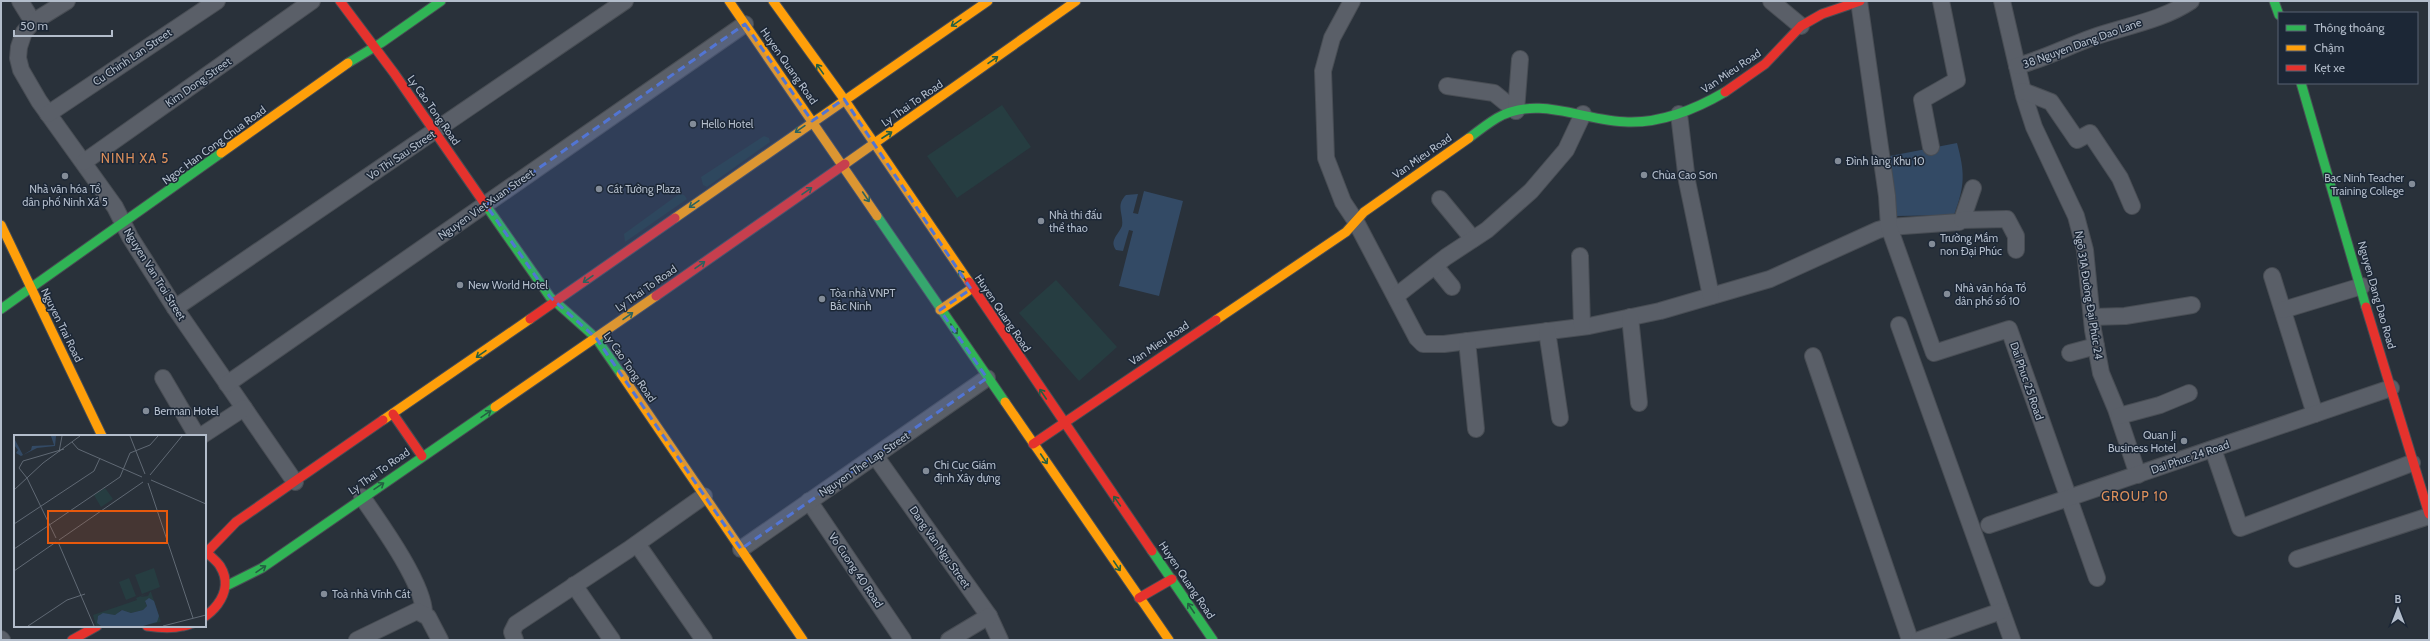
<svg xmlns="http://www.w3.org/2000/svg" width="2430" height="641" viewBox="0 0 2430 641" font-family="Cabin,sans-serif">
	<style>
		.green { fill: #263d41 }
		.water { fill: #334a65 }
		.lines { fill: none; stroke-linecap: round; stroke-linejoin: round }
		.street-casing { stroke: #484d54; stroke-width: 18 }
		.fast-casing { stroke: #484d54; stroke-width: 11 }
		.slow-casing { stroke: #484d54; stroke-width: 11 }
		.jam-casing { stroke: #484d54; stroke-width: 11 }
		.street { stroke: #5a5f68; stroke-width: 16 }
		.fast { stroke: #30b455; stroke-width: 9 }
		.slow { stroke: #ff9f0a; stroke-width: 9 }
		.jam { stroke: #e5322d; stroke-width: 9 }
		.oneway { stroke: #245f42 }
		.marked { fill: #5275d3; fill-opacity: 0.2; stroke: #5275d3; stroke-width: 3; stroke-dasharray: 8 5; stroke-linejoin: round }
		.poi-dot { fill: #838c98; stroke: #1c2736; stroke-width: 1.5 }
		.labels { text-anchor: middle; stroke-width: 3; stroke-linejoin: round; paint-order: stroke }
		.street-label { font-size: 11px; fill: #b3bdcb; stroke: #1c2736 }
		.poi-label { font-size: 11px; fill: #b3bdcb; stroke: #1c2736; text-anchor: start }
		.quarter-label { font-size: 13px; letter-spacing: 1px; fill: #de905b; stroke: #1c2736 }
		.inset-road { fill: none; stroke: #606974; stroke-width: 1 }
		.view { fill: #e8590c; fill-opacity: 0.15; stroke: #e8590c; stroke-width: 2 }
		.inset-edge { fill: none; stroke: #b3bdcb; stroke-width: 2 }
	</style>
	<rect width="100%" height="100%" fill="#29313a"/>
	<g class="green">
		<path d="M1002,105L1031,147L957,198L927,156Z"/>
		<path d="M764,136L769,138L770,142L707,187L703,185L701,177Z"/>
		<path d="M679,194L684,195L687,199L625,242L624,234Z"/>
		<path d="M1056,280L1117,347L1079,381L1019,313Z"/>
	</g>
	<g class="water">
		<path d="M1957,143C1965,173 1965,185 1954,215L1896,216L1890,156Z"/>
		<path d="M1144,191L1183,201L1159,296L1119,286L1133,231L1129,230L1123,251L1116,250C1109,241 1118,235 1122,226C1124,214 1115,206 1126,195L1138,194L1133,213L1138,214Z"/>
	</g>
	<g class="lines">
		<g class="street-casing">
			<g id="street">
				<path d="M20,1L33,22L24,32L19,47L18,58L21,70L39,101L115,207L130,237L175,308L295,482"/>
				<path d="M1352,1L1332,38L1323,71L1326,158L1343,202L1355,220L1417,338L1423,344H1444L1589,326L1660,311L1770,279L1878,230L1889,227L1959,222L1962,220L1973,188"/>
				<path d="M1771,1L1801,26"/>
				<path d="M1859,1L1887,196L1889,227L1934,353L2009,329L2097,578"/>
				<path d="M2002,1L2024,96L2034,127L2076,216L2085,250L2093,330L2101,373L2116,409L2138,475"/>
				<path d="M33,22L67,1"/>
				<path d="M2017,66C2044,59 2068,46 2094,37C2126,26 2163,20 2191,1"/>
				<path d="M1447,86L1494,93L1516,111"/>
				<path d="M2023,91L2051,102L2077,140L2090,133L2120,178L2132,206"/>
				<path d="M1516,111L1520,59"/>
				<path d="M48,114L217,1"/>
				<path d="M1679,114L1687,181L1711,296"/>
				<path d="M1931,147L1922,100L1957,80L1941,1"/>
				<path d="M84,162L312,1"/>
				<path d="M1440,199L1473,239"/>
				<path d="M1962,220L2007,219L2016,236V250"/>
				<path d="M1580,256L1582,326"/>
				<path d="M1435,266L1452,287"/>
				<path d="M2272,276L2315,414"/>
				<path d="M1396,296L1446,257L1487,230L1531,191L1566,150L1583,114"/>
				<path d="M175,308L625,1"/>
				<path d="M2283,310L2362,286"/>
				<path d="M1630,317L1639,403"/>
				<path d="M2092,317L2125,316L2192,305"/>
				<path d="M1899,325L2012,640"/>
				<path d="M1547,331L1560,418"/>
				<path d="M1467,341L1476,429"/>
				<path d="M2070,353L2096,346"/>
				<path d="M1813,356L1910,640"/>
				<path d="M163,378L197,436"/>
				<path d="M227,384L745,24"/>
				<path d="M2119,416L2160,405L2189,393"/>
				<path d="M201,436L244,408"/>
				<path d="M2213,449L2240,528L2412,463"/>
				<path d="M876,457L989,616L1000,640"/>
				<path d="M362,497C380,523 424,584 424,613"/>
				<path d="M809,501L903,640"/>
				<path d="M1989,525L2391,388"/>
				<path d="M637,544L704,640"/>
				<path d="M741,549L987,378"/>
				<path d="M2297,559L2429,516"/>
				<path d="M574,585L612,640"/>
				<path d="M1,639L2,640"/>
				<path d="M357,640L417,611L428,617L440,640"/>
				<path d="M515,640L512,632L516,624L628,550L704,496"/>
				<path d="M949,640L989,616"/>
				<path d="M1919,640L2001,611"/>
			</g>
		</g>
		<g class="fast-casing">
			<g id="fast">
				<path d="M2274,1L2279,15"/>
				<path d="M348,63L381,43L441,1"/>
				<path d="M2301,83L2366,307"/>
				<path d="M1469,138C1478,131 1487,124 1497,118C1539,94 1585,122 1628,122C1663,123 1696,109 1725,92"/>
				<path d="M487,207L550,297L596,338L621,374"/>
				<path d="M877,216L1005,402"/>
				<path d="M1,309L221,153"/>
				<path d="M1152,551L1213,640"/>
				<path d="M226,586L262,568L495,407"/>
			</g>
		</g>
		<g class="slow-casing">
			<g id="slow">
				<path d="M729,1L877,216"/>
				<path d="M773,1L844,99L969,282"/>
				<path d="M221,153L348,63"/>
				<path d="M845,164L1076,1"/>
				<path d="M675,218L988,1"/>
				<path d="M1,225L102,436"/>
				<path d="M940,310L971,289"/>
				<path d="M1216,320L1346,232L1364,212L1469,138"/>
				<path d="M621,374L803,640"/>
				<path d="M1005,402L1169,640"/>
				<path d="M495,407L656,296"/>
				<path d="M383,420L530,319"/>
			</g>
		</g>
		<g class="jam-casing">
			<g id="jam">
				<path d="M340,1L394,73L487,207"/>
				<path d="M1725,92L1765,64L1801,26L1822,14L1860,1"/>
				<path d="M969,282L1152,551"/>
				<path d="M656,296L845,164"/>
				<path d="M2366,307L2429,514"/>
				<path d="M530,319L675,218"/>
				<path d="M393,414L422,456"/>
				<path d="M1033,444L1216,320"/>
				<path d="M207,552L236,522L383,420"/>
				<path d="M1139,598L1172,579"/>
				<path d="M147,626C160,628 171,629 183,626C209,621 237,593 220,566C217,561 210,556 205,551"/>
				<path d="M72,640L97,626"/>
			</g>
		</g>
		<use href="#street" class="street"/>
		<use href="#fast" class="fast"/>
		<use href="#slow" class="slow"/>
		<use href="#jam" class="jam"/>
	</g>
	<defs><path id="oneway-shaft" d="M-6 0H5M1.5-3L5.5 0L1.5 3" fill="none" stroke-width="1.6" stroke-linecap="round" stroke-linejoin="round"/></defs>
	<g class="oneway">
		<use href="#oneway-shaft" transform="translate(956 23) rotate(146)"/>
		<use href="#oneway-shaft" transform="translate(993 60) rotate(-35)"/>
		<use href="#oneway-shaft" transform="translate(820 69) rotate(-125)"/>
		<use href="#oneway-shaft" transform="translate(800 129) rotate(145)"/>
		<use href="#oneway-shaft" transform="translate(887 135) rotate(-33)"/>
		<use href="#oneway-shaft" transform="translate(807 191) rotate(-35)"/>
		<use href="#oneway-shaft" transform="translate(866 197) rotate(56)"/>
		<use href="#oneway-shaft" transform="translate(694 204) rotate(145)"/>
		<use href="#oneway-shaft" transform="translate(700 265) rotate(-35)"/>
		<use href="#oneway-shaft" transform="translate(962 275) rotate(-124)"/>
		<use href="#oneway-shaft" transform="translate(588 279) rotate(145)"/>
		<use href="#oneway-shaft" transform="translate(628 316) rotate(-35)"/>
		<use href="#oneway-shaft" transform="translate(954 329) rotate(56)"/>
		<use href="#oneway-shaft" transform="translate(481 354) rotate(145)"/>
		<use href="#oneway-shaft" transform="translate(1043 394) rotate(-124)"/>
		<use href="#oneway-shaft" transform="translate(486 414) rotate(-34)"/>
		<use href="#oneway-shaft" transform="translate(1044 459) rotate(56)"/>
		<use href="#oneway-shaft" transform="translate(379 486) rotate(-34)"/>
		<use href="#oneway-shaft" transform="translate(1117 501) rotate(-125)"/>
		<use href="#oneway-shaft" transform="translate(1117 566) rotate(56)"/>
		<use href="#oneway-shaft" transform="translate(261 569) rotate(-34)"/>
		<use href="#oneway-shaft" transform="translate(1191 608) rotate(-124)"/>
	</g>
	<path class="marked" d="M745,24L812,121L844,99L971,289L940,310L987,378L741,549L596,338L550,297L486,205Z"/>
	<g class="poi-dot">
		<circle cx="693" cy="124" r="4"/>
		<circle cx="1838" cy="161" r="4"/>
		<circle cx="1644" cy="175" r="4"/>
		<circle cx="65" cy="176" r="4"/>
		<circle cx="2412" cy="184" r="4"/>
		<circle cx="599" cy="189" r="4"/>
		<circle cx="1041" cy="221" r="4"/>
		<circle cx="1932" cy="244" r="4"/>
		<circle cx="460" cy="285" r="4"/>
		<circle cx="1947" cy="294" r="4"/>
		<circle cx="822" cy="299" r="4"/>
		<circle cx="146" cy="411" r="4"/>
		<circle cx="2184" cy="441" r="4"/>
		<circle cx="926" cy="471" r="4"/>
		<circle cx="324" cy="594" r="4"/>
	</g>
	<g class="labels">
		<g class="street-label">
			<text transform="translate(2082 43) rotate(-20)" y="4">38 Nguyen Dang Dao Lane</text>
			<text transform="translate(132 57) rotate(-34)" y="4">Cu Chinh Lan Street</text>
			<text transform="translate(789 66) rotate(55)" y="4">Huyen Quang Road</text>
			<text transform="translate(1731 71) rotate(-34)" y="4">Van Mieu Road</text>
			<text transform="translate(198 82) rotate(-35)" y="4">Kim Dong Street</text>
			<text transform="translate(912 103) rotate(-35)" y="4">Ly Thai To Road</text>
			<text transform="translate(434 110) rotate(55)" y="4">Ly Cao Tong Road</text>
			<text transform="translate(214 145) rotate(-36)" y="4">Ngoc Han Cong Chua Road</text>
			<text transform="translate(401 155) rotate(-34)" y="4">Vo Thi Sau Street</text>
			<text transform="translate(1422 156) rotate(-35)" y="4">Van Mieu Road</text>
			<text transform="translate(486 204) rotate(-35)" y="4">Nguyen Viet Xuan Street</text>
			<text transform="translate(155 274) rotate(58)" y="4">Nguyen Van Troi Street</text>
			<text transform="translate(646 288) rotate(-35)" y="4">Ly Thai To Road</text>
			<text transform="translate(2089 295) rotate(81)" y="4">Ngõ 31A Đường Đại Phúc 24</text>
			<text transform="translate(2377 295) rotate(74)" y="4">Nguyen Dang Dao Road</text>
			<text transform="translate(1003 313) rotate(56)" y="4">Huyen Quang Road</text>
			<text transform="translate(62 325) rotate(64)" y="4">Nguyen Trai Road</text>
			<text transform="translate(1159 343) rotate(-34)" y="4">Van Mieu Road</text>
			<text transform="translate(630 367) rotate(55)" y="4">Ly Cao Tong Road</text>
			<text transform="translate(2027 381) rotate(71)" y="4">Dai Phuc 25 Road</text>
			<text transform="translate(2190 457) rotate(-19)" y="4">Dai Phuc 24 Road</text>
			<text transform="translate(864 464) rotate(-34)" y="4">Nguyen The Lap Street</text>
			<text transform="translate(379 471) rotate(-35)" y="4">Ly Thai To Road</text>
			<text transform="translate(940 547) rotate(55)" y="4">Dang Van Ngu Street</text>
			<text transform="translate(856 570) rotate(56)" y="4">Vo Cuong 40 Road</text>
			<text transform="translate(1187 580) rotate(56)" y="4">Huyen Quang Road</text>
		</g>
		<g class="poi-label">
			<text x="701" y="128">Hello Hotel</text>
			<text x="1846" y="165">Đình làng Khu 10</text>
			<text x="1652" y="179">Chùa Cao Sơn</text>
			<text x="2404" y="182" text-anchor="end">Bac Ninh Teacher<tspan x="2404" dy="13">Training College</tspan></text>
			<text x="65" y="193" text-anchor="middle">Nhà văn hóa Tổ<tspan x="65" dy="13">dân phố Ninh Xá 5</tspan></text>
			<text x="607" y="193">Cát Tường Plaza</text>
			<text x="1049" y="219">Nhà thi đấu<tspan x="1049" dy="13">thể thao</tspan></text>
			<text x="1940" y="242">Trường Mầm<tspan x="1940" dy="13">non Đại Phúc</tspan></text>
			<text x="468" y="289">New World Hotel</text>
			<text x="1955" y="292">Nhà văn hóa Tổ<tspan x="1955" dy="13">dân phố số 10</tspan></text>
			<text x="830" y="297">Tòa nhà VNPT<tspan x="830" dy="13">Bắc Ninh</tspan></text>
			<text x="154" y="415">Berman Hotel</text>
			<text x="2176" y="439" text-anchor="end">Quan Ji<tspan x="2176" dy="13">Business Hotel</tspan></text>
			<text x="934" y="469">Chi Cục Giám<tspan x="934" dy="13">định Xây dựng</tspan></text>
			<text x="332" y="598">Toà nhà Vĩnh Cát</text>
		</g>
		<g class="quarter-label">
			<text x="135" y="163">NINH XA 5</text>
			<text x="2135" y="501">GROUP 10</text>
		</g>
	</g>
	<g transform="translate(14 435)">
		<rect width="192" height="192" fill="#29313a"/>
		<path d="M91,53L99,64L87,72L80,60ZM140,133L146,152L128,159L121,140ZM115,143L122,161L112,165L105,147ZM136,157H137L147,187L129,191L140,188L144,179L140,169L134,164L131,167L133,171L129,175L117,178L107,175L102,180L87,179L83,184L87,191H82L79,180L123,165L122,163L134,158L126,162L134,161Z" fill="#263d41"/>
		<path d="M37,1H42L41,11L23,13L7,21L2,18L4,15L0,10L1,5L9,20L17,15L18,11L40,10ZM135,163L140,166L145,181L143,187L129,191H87L83,188L84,181L89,178L101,180L108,175L117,178L129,175L133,171L131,166Z" fill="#334a65"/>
		<path class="inset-road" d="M116,1L131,39M58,7L64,14L128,42M45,17L48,1M136,40L168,1M137,45L192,69M134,48L179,183M0,55L29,28L66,1M0,89L80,36L86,23M42,103L13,43L5,33L9,26L50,14M45,105L129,47M44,107L80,191M0,114L106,42L116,18L136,10L144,1M0,136L42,107M14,191L53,165L71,159M149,191L192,180"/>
		<path class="view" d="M34,76H153V108H34Z"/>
		<rect width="192" height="192" class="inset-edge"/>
	</g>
	<rect width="2430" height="641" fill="none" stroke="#b3bdcb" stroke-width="4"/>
	<rect x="2278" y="12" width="140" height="72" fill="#1c2736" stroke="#586372"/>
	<rect x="2286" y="25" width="20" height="6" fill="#30b455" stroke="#586372"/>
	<text x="2314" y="32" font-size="12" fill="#b3bdcb">Thông thoáng</text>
	<rect x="2286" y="45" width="20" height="6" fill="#ff9f0a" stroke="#586372"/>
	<text x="2314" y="52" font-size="12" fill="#b3bdcb">Chậm</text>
	<rect x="2286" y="65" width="20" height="6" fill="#e5322d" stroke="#586372"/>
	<text x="2314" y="72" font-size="12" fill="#b3bdcb">Kẹt xe</text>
	<g transform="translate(2398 609)" stroke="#1c2736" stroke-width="3" paint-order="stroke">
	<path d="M0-3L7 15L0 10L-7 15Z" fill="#b3bdcb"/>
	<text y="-6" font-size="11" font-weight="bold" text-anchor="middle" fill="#b3bdcb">B</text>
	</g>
	<path d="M14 30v6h98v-6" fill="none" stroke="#b3bdcb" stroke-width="2"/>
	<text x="20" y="30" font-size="12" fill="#b3bdcb" stroke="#1c2736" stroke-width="3" paint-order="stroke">50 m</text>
</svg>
